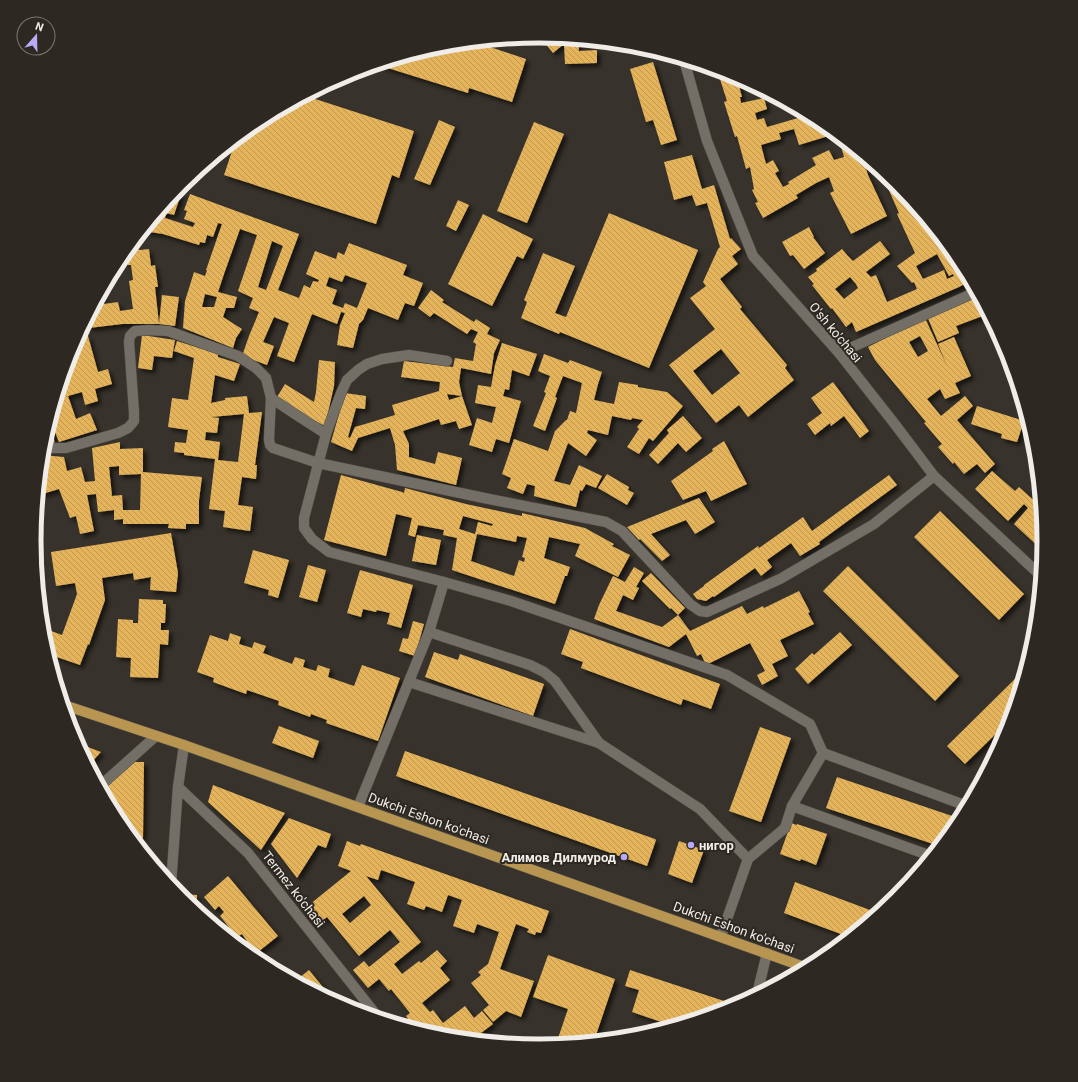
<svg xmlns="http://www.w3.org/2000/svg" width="1078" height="1082" viewBox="0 0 1078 1082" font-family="Roboto,sans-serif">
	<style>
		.building { fill: url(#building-back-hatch); fill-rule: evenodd; filter: url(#shadow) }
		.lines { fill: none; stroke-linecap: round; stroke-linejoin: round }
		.street-casing { stroke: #55514a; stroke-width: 11 }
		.primary-casing { stroke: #55514a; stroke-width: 11 }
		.street { stroke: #746f66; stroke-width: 10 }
		.primary { stroke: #b89550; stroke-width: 10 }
		.poi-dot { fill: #b7abf8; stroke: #2d2821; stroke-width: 1.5 }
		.labels { text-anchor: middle; stroke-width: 4; stroke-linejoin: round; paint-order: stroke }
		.street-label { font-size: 13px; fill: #f0ede8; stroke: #2d2821 }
		.poi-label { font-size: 13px; font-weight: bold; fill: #f0ede8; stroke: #2d2821; text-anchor: start }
		.rim { fill: none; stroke: #f0ede8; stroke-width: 5 }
	</style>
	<defs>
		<pattern id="building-back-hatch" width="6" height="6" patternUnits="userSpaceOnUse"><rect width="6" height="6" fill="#e4b35a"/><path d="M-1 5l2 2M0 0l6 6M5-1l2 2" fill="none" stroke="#bd9855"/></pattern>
		<filter id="shadow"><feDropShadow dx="3.5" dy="3.5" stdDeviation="2" flood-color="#0009"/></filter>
	</defs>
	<rect width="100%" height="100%" fill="#37322b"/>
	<g class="building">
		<path d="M550,37L578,40L579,51L597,50V63L565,64L564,44L553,53L544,42Z"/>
		<path d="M475,42L526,59L512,102L469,88L468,93L378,65L441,46Z"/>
		<path d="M653,62L677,140L661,145L653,120L646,122L630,69Z"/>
		<path d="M723,72L732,75L748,83L739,86L742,97H740L741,103L764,98L767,109L755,113L757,120L764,118L767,127L798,118L795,108L820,121L835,134L799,145L794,129L779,133L781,139L761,145L766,164L773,160L779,171L775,173L783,187L789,184L788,182L816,165L812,158L829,150L834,160L844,157L838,136L862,156L868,175L887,216L851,234L830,193L834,191L829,177L816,183L796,195L798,198L763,218L755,203L758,202L752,190L754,189L750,167L746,169L737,136L735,137L724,102L727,101L719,76L724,75Z"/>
		<path d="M306,96L414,131L399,178L392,175L376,224L224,175L236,139L259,121Z"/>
		<path d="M439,120L455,127L430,185L414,179Z"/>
		<path d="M534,122L564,134L527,223L497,211Z"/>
		<path d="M692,155L702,189L714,185L730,239L731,238L741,249L732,256L738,264L720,279L742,307L740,309L787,365L785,368L794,380L748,417L739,405L716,423L669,365L715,329L690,298L706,286L703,282L718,249L720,247L707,203L696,206L692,195L674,200L664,162ZM721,349L740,373L712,395L693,371Z"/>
		<path d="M880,170L896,184L926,220L930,230L933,229L959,261L970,281L959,287L856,332L852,322L846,327L832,308L831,309L812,285L814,284L808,277L817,271L816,269L842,249L847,255L853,261L880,241L890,254L866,272L871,277L876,275L887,302L917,289L914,282L912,283L897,266L915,253L897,214L899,213ZM937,254L949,276L953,274L954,276L947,279L944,270L923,279L916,266ZM850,277L856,284L858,288L844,299L835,289Z"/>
		<path d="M175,193L181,194L174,215L166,213L165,218L193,227L195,223L184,219L187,211L184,210L190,194L299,234L278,290L299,298L304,285L310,288L313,281L318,282L319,280L306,274L315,251L336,259L338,252L344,255L349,243L407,265L403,275L423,283L414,306L405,303L398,320L368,308L363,320L359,324L353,348L337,345L340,325L345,313L341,312L337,324L312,314L294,362L277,356L289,323L274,317L263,342L274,346L267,365L242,356L249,336L259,312L249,308L253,298L238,291L257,235L240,229L224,274L218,292L237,297L234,308H226L223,317L242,329L236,338L233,348L183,328L185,301L194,272L205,276L207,270H206L222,224L218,223L213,237L207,235L205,243L200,242L199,245L163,234L143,231ZM272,241L283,246L266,290L258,287ZM345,275L367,283L357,308L345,303L343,308L332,304L337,290L326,286L329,277L342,282ZM205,294L217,297L214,307H202Z"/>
		<path d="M458,200L469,205L456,231L446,226Z"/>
		<path d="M609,213L698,250L649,368L560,332L559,334L521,318L527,302L524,300L543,253L575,266L555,313L566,317Z"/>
		<path d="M483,214L533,239L523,259L517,256L492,306L448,284Z"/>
		<path d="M809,227L814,237H813L825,253L804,269L793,255L790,256L782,242Z"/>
		<path d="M130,247L140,250L149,249L151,266L155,265L158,287H155L159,324L162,295L179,297L175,326L159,324H122L89,328L88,319L102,292L104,304L118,302L120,311L133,309L129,281L133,280L131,265H128L126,252Z"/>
		<path d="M431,290L444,300L442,302L474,322L476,319L490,328L487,334L500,340L494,353L491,374L461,368L459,382L462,396L447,394L449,400L462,396L472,425L459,429L456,421L441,425L439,419L403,431L409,444V457L435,464L438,452L462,458L456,485L397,470L395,445L390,428L358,438L352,451L331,442L345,393L366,396L365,409L356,408L348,437L350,438L355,427L395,415L392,405L439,391L440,382L401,377L404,361L453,367L455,358L473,361L476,344L473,342L478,332L471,329L467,334L434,313L430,317L418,308Z"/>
		<path d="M978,296L988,314L956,326L959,333L938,342L927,316Z"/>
		<path d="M925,318L947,366L938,344L954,337L971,376L955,383L960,393L945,399L940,389L927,399L941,416L965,396L973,406L957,420L995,464L985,473L977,464L964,474L954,462L953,464L938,447L942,444L924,423L926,422L875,360L868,347ZM920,336L928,351L918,357L909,342Z"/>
		<path d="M142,335L175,340L172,358L154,356L152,370L138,368Z"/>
		<path d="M88,336L98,372L108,369L112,384L95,389L98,401L85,405L82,392L68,396L76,419L90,413L97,430L59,442L51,422L55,445L44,444L73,348L77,339Z"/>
		<path d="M177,341L218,354V357L240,364L234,381L215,375L211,403L225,400V398L247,396L249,413L262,412L255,465H257L256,479L242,477L238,505L253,507L250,531L223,527L225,511L209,509L215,459L184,455V453L174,452L175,442L186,443L188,430L168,427L172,398L188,400L194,358L174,351ZM244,414L238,462L218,460L220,442L205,440L206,432L217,433L219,418L211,417Z"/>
		<path d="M502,343L537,354L529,376L512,370L509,390L505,389L503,396L521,401L509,443L496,439L492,452L469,445L477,418L492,423L496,407L475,403L478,385L491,387L495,365Z"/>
		<path d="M544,354L568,363L570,360L602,372L598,384L594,400L614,404L619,382L638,385V387L667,392L683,406L653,441L649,438L639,454L627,447L639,429L637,427L643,420L632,418L631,420L612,416L608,435L588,430L587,433L597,440L586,456L568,443L554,481L570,485L579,465L602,476L596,488L586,484L582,491L580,490L576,507L534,496L535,486L527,484L523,494L507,488L511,478L502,474L514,439L548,451L555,431L566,420H567L570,411L576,413L582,383L563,376L555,397L557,398L545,431L533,426L546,393L544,392L550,376L538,371Z"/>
		<path d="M319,360L335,362L334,386L325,426L309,418L277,397L285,384L314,402L316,392Z"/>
		<path d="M833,382L869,431L860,438L844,416L831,426L830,423L815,435L807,424L822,413L811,398Z"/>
		<path d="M977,406L1024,421L1017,442L1001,438L1002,434L971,424Z"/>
		<path d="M683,416L702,438L686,452L678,443L658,464L649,455L669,433L667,430Z"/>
		<path d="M724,441L747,484L711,501L706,491L683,500L671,481L713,451L712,449Z"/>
		<path d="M120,442V449L143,448V472L202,477L199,500V524H186V529L168,528L169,524H123V519L114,520V510L98,512L96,494L87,495L94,531L80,534L76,516L70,518L59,489L39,495L42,455L64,457L67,471L81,467L85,482L95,481L92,448ZM119,466V475L141,474L140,510H123L122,495L112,496L109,467Z"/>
		<path d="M992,471L1015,491L1019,487L1041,507L1044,541L1043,551L1014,524L1028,508L1024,504L1008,521L975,489Z"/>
		<path d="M607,474L629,487L628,490L634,493L627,505L598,488Z"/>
		<path d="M341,475L402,492L404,493L405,488L466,504L522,516V513L585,528L614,544L612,546L630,555L618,577L575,556L580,544L549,537L544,558L570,567L567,576H565L555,604L452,570L457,538L443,535L444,530L418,525L415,537L408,535L412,518L396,514L386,556L324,540ZM463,516L493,524L492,526L478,522L475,534L459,529ZM477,534L516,542L517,536L527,538L522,557L525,558L524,562L519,560L514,576L471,561Z"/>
		<path d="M889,475L897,485L819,542L820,544L800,556L791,543L767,560L772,567L761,576L755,568L714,597L713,596L706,601L697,599L693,594L704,586V585L758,546L759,548L803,517L812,531Z"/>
		<path d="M699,498L715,522L695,534L686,520L651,534L670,555L662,561L640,539L639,540L627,527Z"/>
		<path d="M940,511L1024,594L999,620L914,537Z"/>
		<path d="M171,533L178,573L176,592L150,590L151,577L134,580L133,573L102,578L105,600L89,645L88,644L80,665L48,654L44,639L43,628L62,635L77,594L75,583L56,586L51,552Z"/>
		<path d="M417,535L441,540L436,565L412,561Z"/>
		<path d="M253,550L289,560L278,598L268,595L269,590L244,583Z"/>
		<path d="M308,565L326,570L317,602L299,597Z"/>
		<path d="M848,566L959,676L935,701L823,591Z"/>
		<path d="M634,567L644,573L636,587L639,588L633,600L623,595L616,611L662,627L678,615L690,631L742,606L747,614L763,606L764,608L799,591L810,612L808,613L814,624L780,640L788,656L772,664L778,676L762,685L757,675L765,671L750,643L706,665L701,654L697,656L686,634L669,647L594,619L599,605L613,576L625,582Z"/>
		<path d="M360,570L413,585L401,628L387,624L390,613L377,610L376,612L363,609L361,617L347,613Z"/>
		<path d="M651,573L685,608L678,615L671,608L670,609L642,581Z"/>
		<path d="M139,599L163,600V604H166L165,623H161V630H169L168,645L160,644L158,678L130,677L131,658L116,657L118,619L133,620V623H138Z"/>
		<path d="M413,621L424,624L415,656L399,651L403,638L408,639Z"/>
		<path d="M570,629L720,684L711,709L683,699L681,705L581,668L583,662L561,654Z"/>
		<path d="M840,632L852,645L808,684L795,669L812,653L814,655Z"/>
		<path d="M230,633L241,637L239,644L252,648L254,642L266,646L263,653L292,664L295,657L305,660L303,667L316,671L318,665L330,669L328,677L354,686L362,665L400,678L378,741L326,723L327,720L311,714L310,717L278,705L279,701L247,690L246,694L213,682L214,678L197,672L210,635L228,641Z"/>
		<path d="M434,652L458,660L460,654L544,684L533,716L425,677Z"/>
		<path d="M1025,669L1010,720L965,764L947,746Z"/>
		<path d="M279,726L319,741L313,758L272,743Z"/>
		<path d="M760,727L791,738L761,822L729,811Z"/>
		<path d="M77,743L101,752L89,765Z"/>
		<path d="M405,751L655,839L656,840L647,866L396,776Z"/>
		<path d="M131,762H144L143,838H133L119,821L105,794V790H102Z"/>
		<path d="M837,777L958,818L956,824H957L939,846L826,808Z"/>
		<path d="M213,785L285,813L261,850L208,802Z"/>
		<path d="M289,818L331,834L326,848L318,845L297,878L271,844Z"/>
		<path d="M791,823L797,825V824L827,834L816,865L801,859L800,861L780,854Z"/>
		<path d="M347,841L360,846L361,844L549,911L541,933L536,932L535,935L527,932L529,929L516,924L500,969L534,981L521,1017L506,1011L493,1022L483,1010L489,1005L471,983L481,975L478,972L488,964L499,932L477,924L474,933L453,926L462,900L448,895L442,912L426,906L424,910L407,904L415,882L381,870L378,880L366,876L421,942L394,964L402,974L419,961L421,963L437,950L447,961L440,968L450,980L422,1003L430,1012L433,1010L443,1023L465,1006L474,1018L482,1011L493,1024L473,1039L440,1036L411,1027L413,1025L406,1016L410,1013L391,989L389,991L379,979L368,988L353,970L364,961L369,967L400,942L390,930L359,956L327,917L317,925L304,909L351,871L338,866ZM364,896L371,905L350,923L342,914Z"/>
		<path d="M679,841L704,850L692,883L668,874Z"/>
		<path d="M228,876L278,936L253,956L243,944L247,941L242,934L237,937L220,916L224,912L219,906L215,910L204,897Z"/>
		<path d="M795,882L878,913L849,937L784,913Z"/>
		<path d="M179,894L197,895V910L182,898Z"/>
		<path d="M548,955L615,979L594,1041L556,1044L568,1009L533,997Z"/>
		<path d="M309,970L335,1002L295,981Z"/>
		<path d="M630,970L724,1001L721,1011L708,1015L705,1014L704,1016L673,1026L632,1012L639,990L625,986Z"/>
	</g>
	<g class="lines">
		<g class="street-casing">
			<g id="street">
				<path d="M684,60L707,141L753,256L839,353L894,423L934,476L1041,576"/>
				<path d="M180,187L182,188"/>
				<path d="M839,353L976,292"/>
				<path d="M447,361L409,355L382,359L367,364L358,370L347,380L341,393L326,434L304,518V528L312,539L329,552L444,582L511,601L727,675L810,724L823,753L792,806L785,828L748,859L721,936"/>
				<path d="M271,398L295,414L326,434"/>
				<path d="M43,448H66L118,433L128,428L134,421V412L129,342L130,336L135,331L149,330L168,331L238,356L256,368L266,378L271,398L269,439L270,445L273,448L318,463L484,498L606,522L622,531L690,604L700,611L707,612L780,579L874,524L934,476"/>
				<path d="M429,632L530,665L544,672L555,681L599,743"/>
				<path d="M409,682L599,743L700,809L748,859"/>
				<path d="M823,753L967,806"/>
				<path d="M100,786L156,736"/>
				<path d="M178,787L248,853L378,1017"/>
				<path d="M792,806L931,856"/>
				<path d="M358,807L429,632L444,582"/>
				<path d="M171,885L178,787L184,745"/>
				<path d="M757,994L767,953"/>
			</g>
		</g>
		<g class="primary-casing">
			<path id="primary" d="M64,705L184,745L807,968"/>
		</g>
		<use href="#street" class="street"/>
		<use href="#primary" class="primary"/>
	</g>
	<g class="poi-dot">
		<circle cx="691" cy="845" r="4"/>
		<circle cx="624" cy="857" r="4"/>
	</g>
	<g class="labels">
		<g class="street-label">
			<text transform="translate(836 332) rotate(50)" y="5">O'sh ko'chasi</text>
			<text transform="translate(429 818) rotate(20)" y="5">Dukchi Eshon ko'chasi</text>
			<text transform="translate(294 889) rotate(52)" y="5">Termez ko'chasi</text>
			<text transform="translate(734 927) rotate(20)" y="5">Dukchi Eshon ko'chasi</text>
		</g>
		<g class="poi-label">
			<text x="699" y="850">нигор</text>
			<text x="616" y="862" text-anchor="end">Алимов Дилмурод</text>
		</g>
	</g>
	<path d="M0 0H1078V1082H0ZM41 541a498 498 0 1 1 996 0a498 498 0 1 1-996 0Z" fill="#2d2821" fill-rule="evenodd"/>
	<path class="rim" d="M41 541a498 498 0 1 1 996 0a498 498 0 1 1-996 0Z"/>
	<g transform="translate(36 36) rotate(20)"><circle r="19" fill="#2d2821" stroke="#7b7771"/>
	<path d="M0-3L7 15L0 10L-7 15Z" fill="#b7abf8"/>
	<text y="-6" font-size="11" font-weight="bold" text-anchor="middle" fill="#f0ede8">N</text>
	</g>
</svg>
